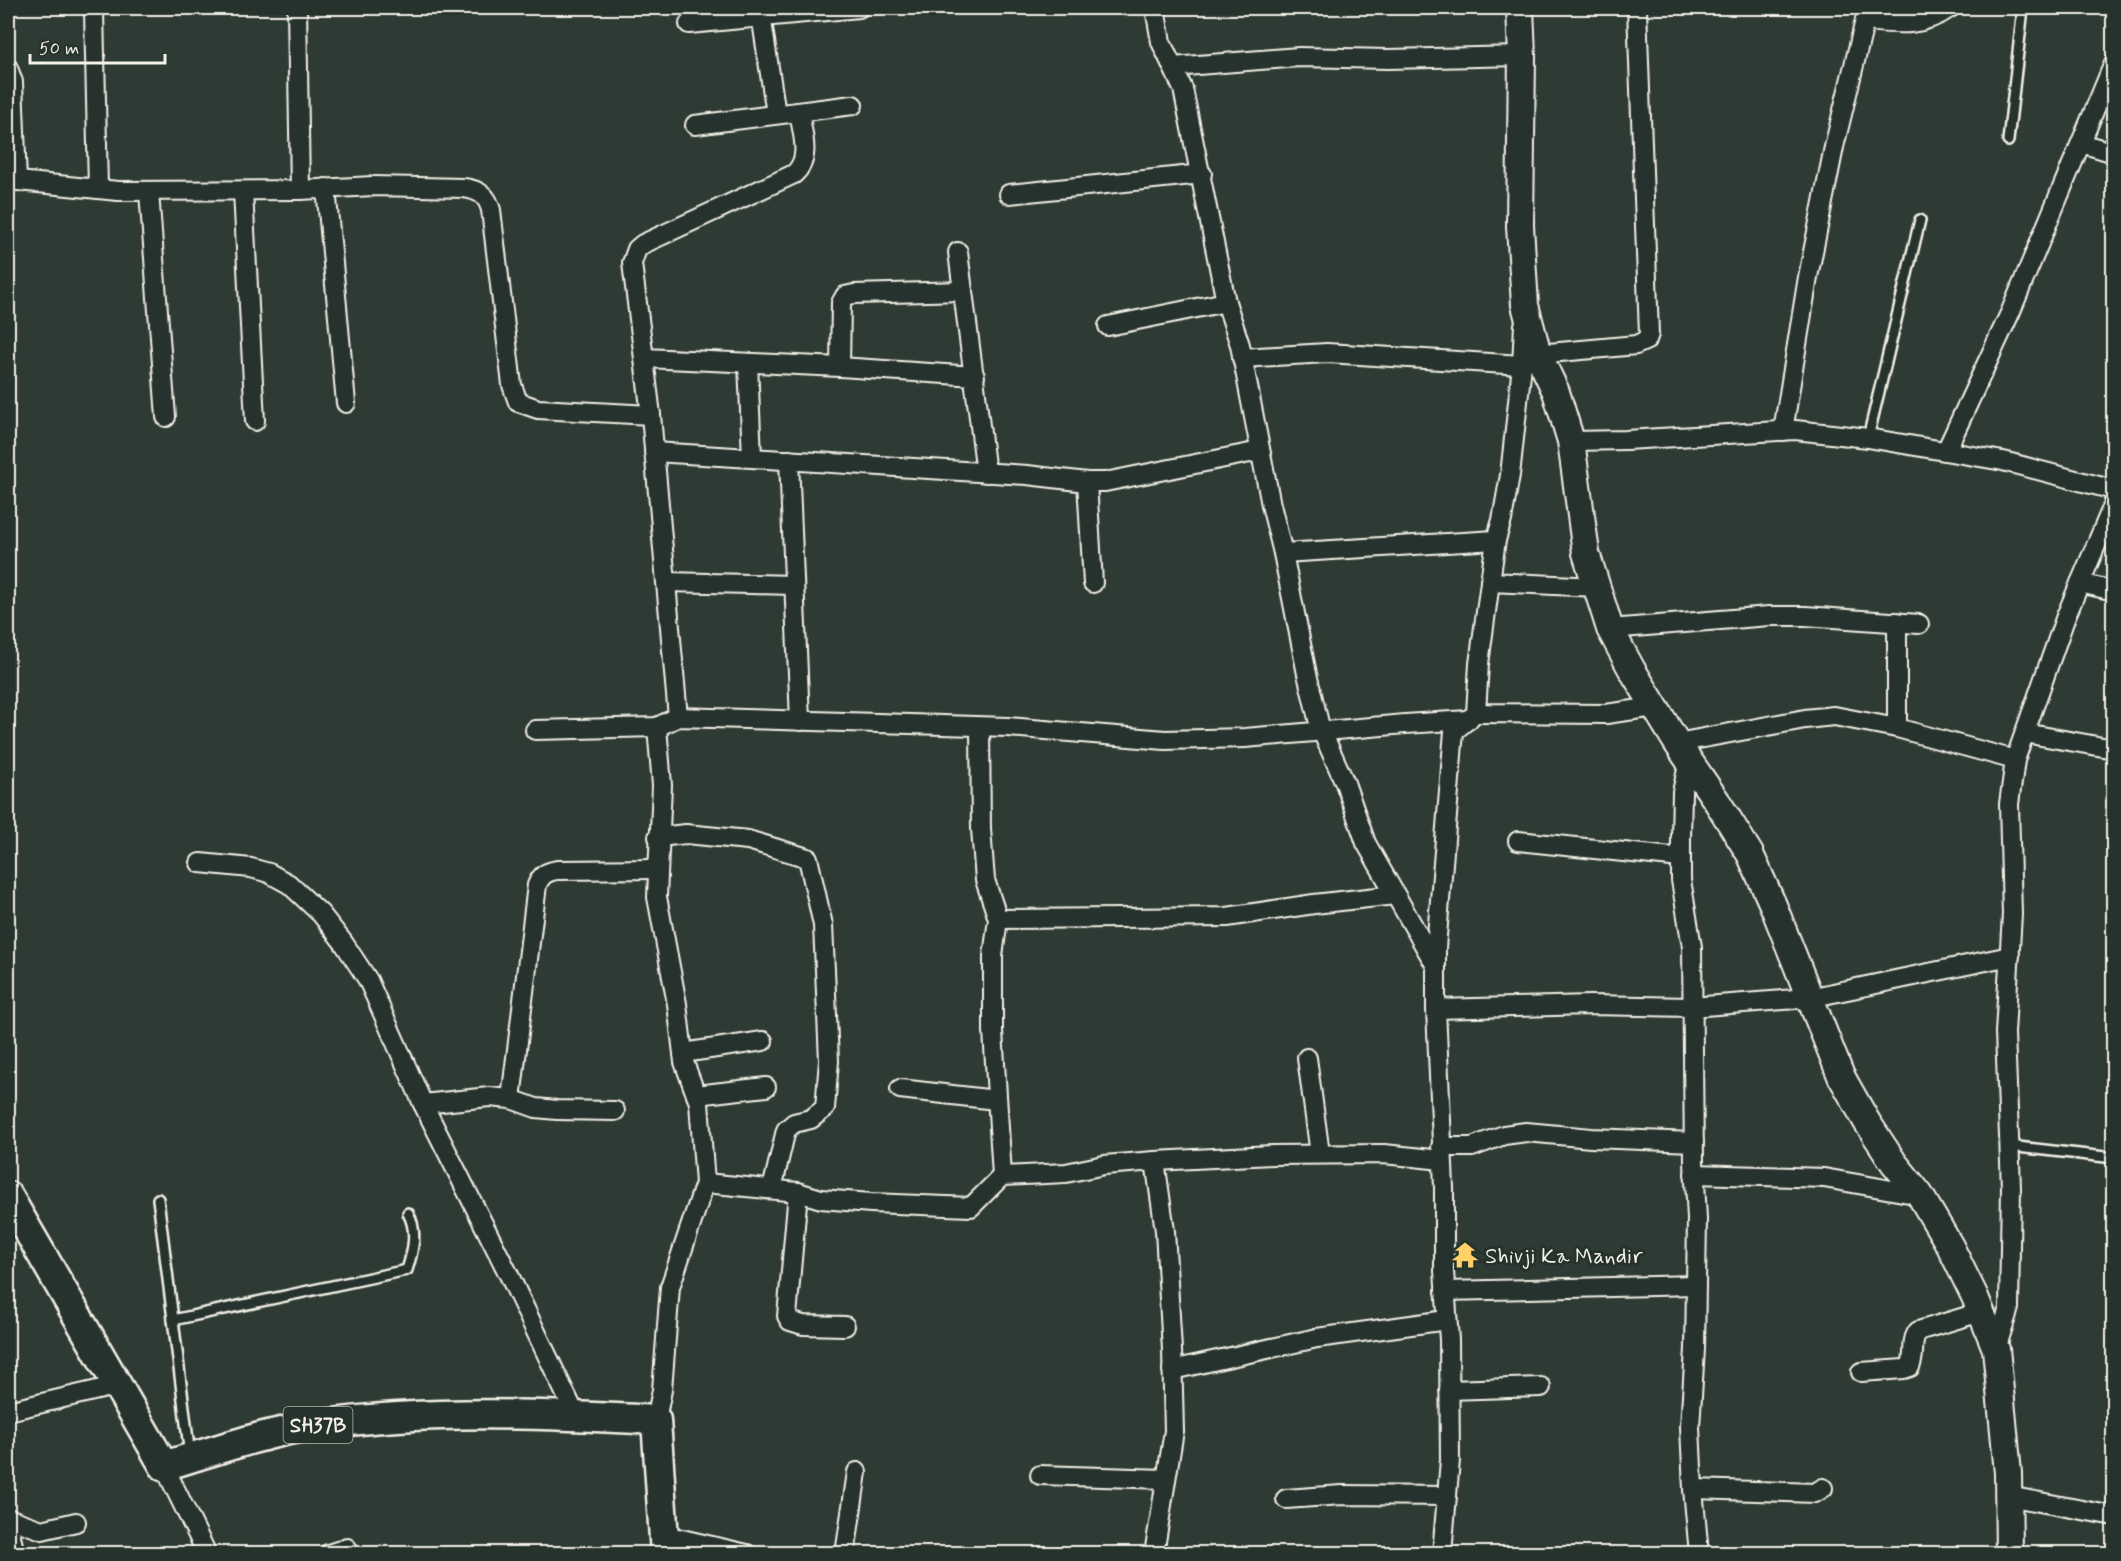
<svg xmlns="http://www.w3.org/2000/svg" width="2121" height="1561" viewBox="0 0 2121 1561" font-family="Mynerve,sans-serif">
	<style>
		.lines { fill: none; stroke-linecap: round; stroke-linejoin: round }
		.lane-casing { stroke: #f4f1e8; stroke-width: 14 }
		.street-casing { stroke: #f4f1e8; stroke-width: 22 }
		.secondary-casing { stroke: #f4f1e8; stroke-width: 30 }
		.primary-casing { stroke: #f4f1e8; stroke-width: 33 }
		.lane { stroke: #26332d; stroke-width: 9 }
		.street { stroke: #26332d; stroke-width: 18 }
		.secondary { stroke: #26332d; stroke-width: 26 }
		.primary { stroke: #26332d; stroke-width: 28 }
		.labels { text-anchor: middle; stroke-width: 6; stroke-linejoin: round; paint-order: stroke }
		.shield { fill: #26332d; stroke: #b6b8b0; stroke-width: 1.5 }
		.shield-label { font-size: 21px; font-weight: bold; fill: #f4f1e8 }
		.poi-label { font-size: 22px; fill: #f4f1e8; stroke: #26332d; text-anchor: start }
	</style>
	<rect width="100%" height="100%" fill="#2e3b34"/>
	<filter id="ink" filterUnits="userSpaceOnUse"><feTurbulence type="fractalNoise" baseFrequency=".0167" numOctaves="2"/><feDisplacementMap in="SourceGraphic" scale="12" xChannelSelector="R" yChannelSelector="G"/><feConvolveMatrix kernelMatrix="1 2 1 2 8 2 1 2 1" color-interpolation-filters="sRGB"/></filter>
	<g filter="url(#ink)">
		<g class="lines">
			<g class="lane-casing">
				<g id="lane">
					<path d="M2008,141L2023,8"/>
					<path d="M1868,438L1920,220"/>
					<path d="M2009,1146L2114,1158"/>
					<path d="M158,1199L190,1456"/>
					<path d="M173,1320L407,1270C413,1251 418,1231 408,1213"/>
				</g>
			</g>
			<g class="street-casing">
				<g id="street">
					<path d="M297,8L300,190"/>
					<path d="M760,8L776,114"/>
					<path d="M1155,8L1161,42L1183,89L1226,302L1240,345L1271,505L1283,553L1307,674L1320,727L1345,783L1366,843L1436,966"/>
					<path d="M94,11L98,189"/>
					<path d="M1865,21C1898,24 1921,28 1950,8"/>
					<path d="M689,24L859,8"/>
					<path d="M1173,67L1299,57L1388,59L1522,56"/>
					<path d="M8,68L13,82L17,181"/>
					<path d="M695,125L853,105"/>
					<path d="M2081,143L2114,153"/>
					<path d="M8,180L118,191L300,190L373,186L464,188C479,190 487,195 491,210L512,385L518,402L538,409L651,415"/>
					<path d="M326,188L346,403"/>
					<path d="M243,191L255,421"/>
					<path d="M149,192L166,417"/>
					<path d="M1009,194L1202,174"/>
					<path d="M958,252L986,473"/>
					<path d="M1524,325L1522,365L1510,475L1502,520L1496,540L1490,582L1479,664L1476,713L1606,714L1655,707"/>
					<path d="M1108,326L1226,302"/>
					<path d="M1538,354L1636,345L1647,340L1649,334L1637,8"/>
					<path d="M644,358L840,367L975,376"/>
					<path d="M1242,358L1327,353L1522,365"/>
					<path d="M748,363L752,458"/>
					<path d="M840,367L841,303L845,296L854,294L963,291"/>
					<path d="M1783,431L1808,277L1834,147L1868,8"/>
					<path d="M1571,441L1626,440L1795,430L1868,438L2003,461L2114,490"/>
					<path d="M1946,451L2011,311L2114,63"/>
					<path d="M654,452L1027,475L1087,482H1105L1260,451"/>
					<path d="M789,460L800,721"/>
					<path d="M1087,482L1093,583"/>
					<path d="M1283,553L1496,540"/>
					<path d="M666,582L794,585"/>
					<path d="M1490,582L1597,587"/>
					<path d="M2080,583L2114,591"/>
					<path d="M1897,622V728"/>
					<path d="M1610,629L1769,616H1805L1919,624"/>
					<path d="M678,717L651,415L632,263L637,249L643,244L794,174C812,158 802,133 799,112"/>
					<path d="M980,727L981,829L985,880L998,919L993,956V1031L1002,1176"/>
					<path d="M535,730L657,727L678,717L1008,727L1165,740L1245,738L1405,724L1468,720"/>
					<path d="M2025,733L2114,749"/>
					<path d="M1677,743L1805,719L1834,716L1897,728L2015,760"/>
					<path d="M1689,761L1682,792L1681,838V880L1692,947L1694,1162L1697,1219L1695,1349L1690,1427L1693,1489L1699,1554"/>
					<path d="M658,837L686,834L748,840L808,858L823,925L829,1061L825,1108L811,1119L794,1123L786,1130L772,1189"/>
					<path d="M1518,841L1681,858"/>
					<path d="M200,863L251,868L269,873L289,884L321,914L343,942L368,980L423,1104L509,1275L576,1416"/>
					<path d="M998,919L1227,917L1314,904L1395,895"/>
					<path d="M1436,1009L1590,1005L1691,1007L1809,998L2010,956"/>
					<path d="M683,1053L763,1041"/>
					<path d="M1307,1058L1320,1154"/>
					<path d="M900,1089L996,1100"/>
					<path d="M696,1095L766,1087"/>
					<path d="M511,1099L537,885C541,875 546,872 557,870L658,869"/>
					<path d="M423,1104L489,1097L511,1099L536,1108L557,1110L615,1111"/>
					<path d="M1441,1147H1472L1504,1135L1526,1132L1591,1138L1694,1142"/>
					<path d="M1694,1174L1824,1178L1920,1195"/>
					<path d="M705,1183L798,1192L821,1199L871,1203L971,1207L1002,1176L1066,1173L1104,1165L1155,1161L1272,1155L1384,1154L1442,1160"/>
					<path d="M798,1192L787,1316L790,1321L803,1325L845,1326"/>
					<path d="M1445,1291L1696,1285"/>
					<path d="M1996,1349L2009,1308L2011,1188L2005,1033L2012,914L2009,804L2015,760L2066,616L2114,503"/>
					<path d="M1172,1370L1317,1338L1447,1320"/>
					<path d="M1861,1372L1904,1369L1910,1367C1916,1355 1910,1341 1918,1331L1981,1312"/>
					<path d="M1449,1390L1541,1387"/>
					<path d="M8,1411L119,1385"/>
					<path d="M656,1420L662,1390L670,1287L705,1183L699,1103L684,1062L677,1004L657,897L662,785L657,727"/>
					<path d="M164,1466L207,1554"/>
					<path d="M1040,1475L1165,1479"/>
					<path d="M1693,1489L1815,1493L1823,1488"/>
					<path d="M2008,1496L2114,1516"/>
					<path d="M1286,1499L1342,1495L1447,1496"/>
					<path d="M8,1518L42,1530L76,1522"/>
					<path d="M8,1524L15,1554"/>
					<path d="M664,1535L747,1554"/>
					<path d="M328,1554L347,1548"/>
					<path d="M845,1554L857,1472"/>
					<path d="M1154,1554L1174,1431L1172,1350L1165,1231L1155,1161"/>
					<path d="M1442,1554L1450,1460L1449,1340L1444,1271V1187L1436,1009V948L1454,731L1470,718"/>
				</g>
			</g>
			<g class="secondary-casing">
				<path id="secondary" d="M1520,8L1522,56L1520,226L1525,305L1538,354L1556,392L1571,441L1586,553L1610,629L1631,668L1677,743L1718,803L1750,854L1773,905L1841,1076L1867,1122L1894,1163L1920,1195L1950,1246L1975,1297L1996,1349L2008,1473L2009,1554"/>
			</g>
			<g class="primary-casing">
				<path id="primary" d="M8,1196L164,1466C214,1451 266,1432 318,1425C429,1409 544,1414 656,1420L665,1554"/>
			</g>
			<use href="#lane" class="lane"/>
			<use href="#street" class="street"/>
			<use href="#secondary" class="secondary"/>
			<use href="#primary" class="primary"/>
		</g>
	</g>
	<defs>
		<g id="temple-bare" transform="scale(2.07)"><path d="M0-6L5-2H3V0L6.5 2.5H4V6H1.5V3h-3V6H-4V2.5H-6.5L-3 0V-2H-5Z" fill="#ffd166" stroke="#26332d" stroke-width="2.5" paint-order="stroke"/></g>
	</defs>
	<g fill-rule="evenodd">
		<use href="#temple-bare" x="1465" y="1255"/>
	</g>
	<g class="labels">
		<rect class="shield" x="283.5" y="1407" width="69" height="36" rx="4.5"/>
		<g class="shield-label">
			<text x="318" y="1432">SH37B</text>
		</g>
		<g class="poi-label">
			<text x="1485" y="1263">Shivji Ka Mandir</text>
		</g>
	</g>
	<rect width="2121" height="1561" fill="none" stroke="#26332d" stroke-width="30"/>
	<rect x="15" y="15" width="2091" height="1531" fill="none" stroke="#f4f1e8" stroke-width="2" filter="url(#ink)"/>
	<path d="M30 54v9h135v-9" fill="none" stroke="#f4f1e8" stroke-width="3"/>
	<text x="39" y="54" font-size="18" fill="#f4f1e8" stroke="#26332d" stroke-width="4.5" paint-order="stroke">50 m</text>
</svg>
